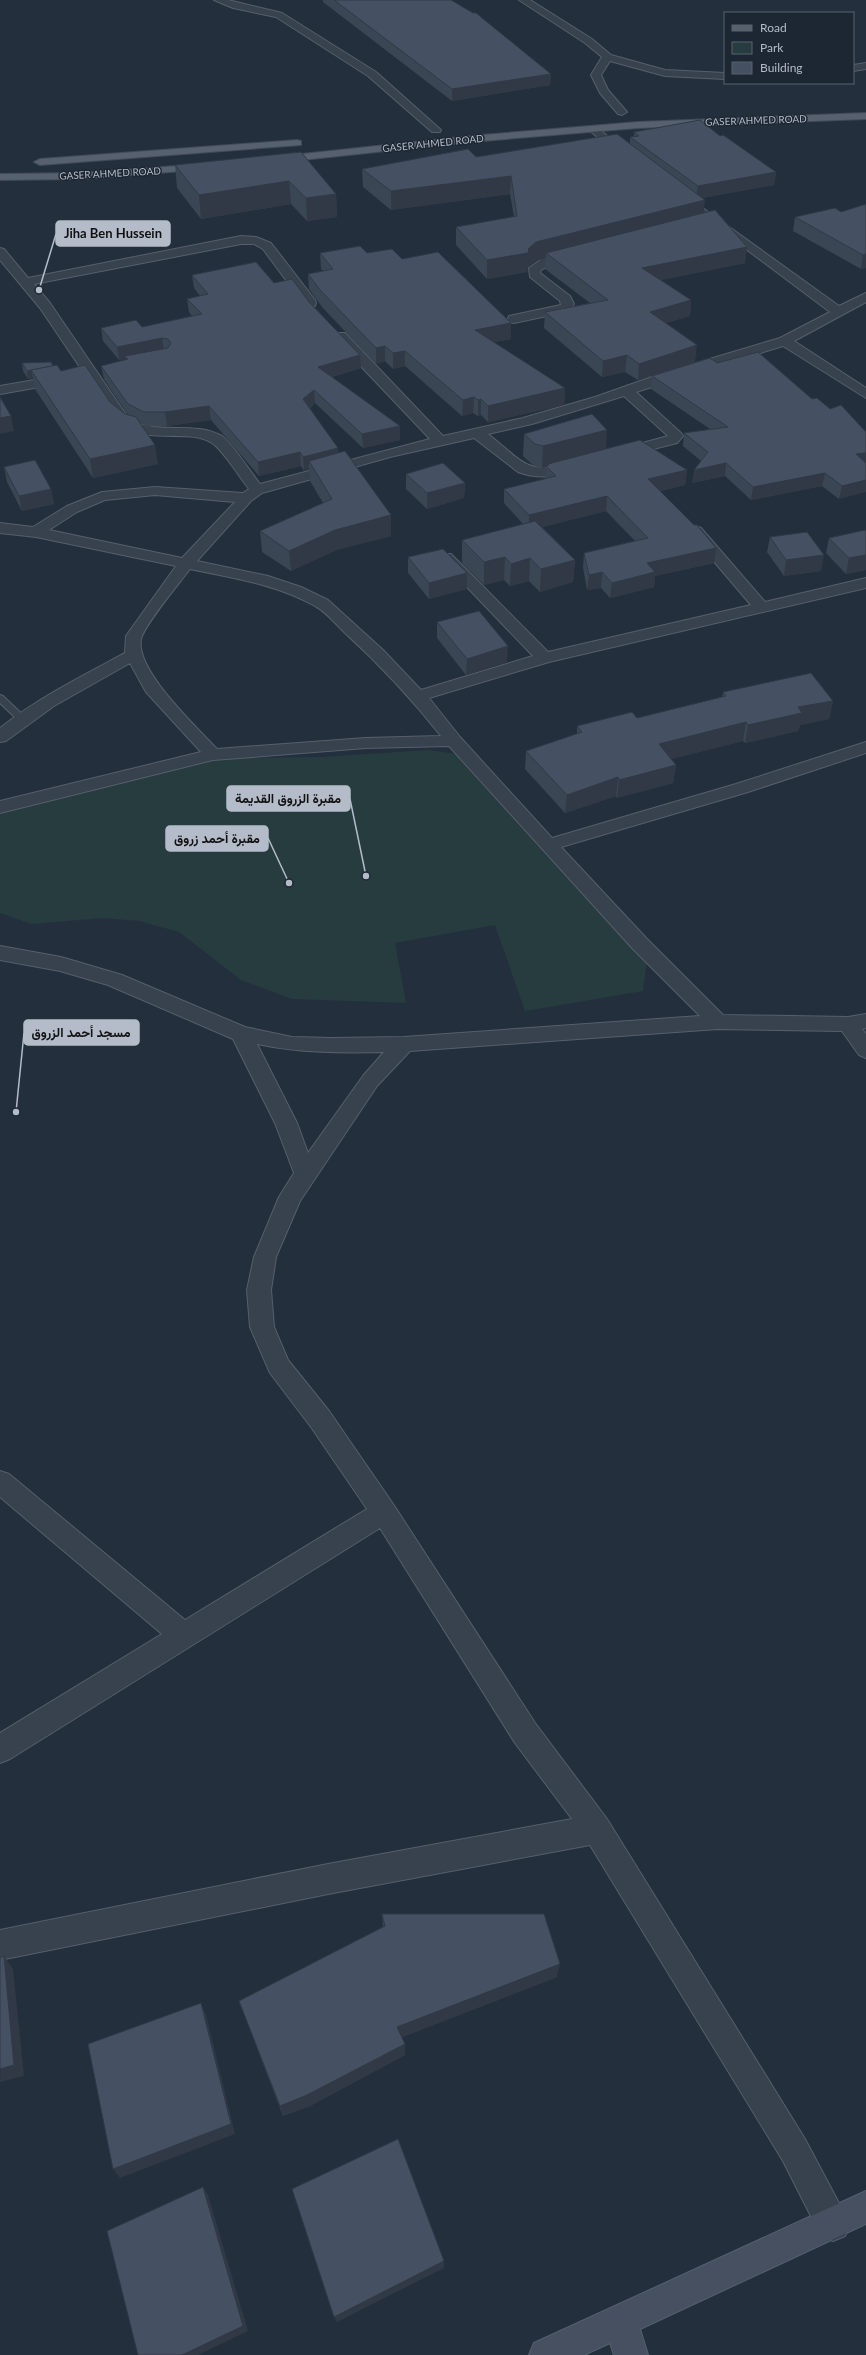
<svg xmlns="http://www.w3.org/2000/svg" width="866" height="2355" viewBox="0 0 866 2355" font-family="Lato,Vazirmatn,sans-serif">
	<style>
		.green { fill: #263c3f }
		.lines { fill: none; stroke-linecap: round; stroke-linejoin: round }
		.lane-casing { stroke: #565f6c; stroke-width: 2 }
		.street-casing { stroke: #565f6c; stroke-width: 2 }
		.secondary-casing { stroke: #565f6c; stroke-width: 2 }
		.primary-casing { stroke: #414a57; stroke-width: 2 }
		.lane { fill: #38414e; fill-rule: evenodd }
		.street { fill: #38414e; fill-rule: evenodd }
		.secondary { fill: #465061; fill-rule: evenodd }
		.primary { fill: #56606e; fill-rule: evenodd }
		.wall { fill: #3b4654 }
		.shaded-wall { fill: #303945 }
		.building { fill: #455162; stroke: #303945 }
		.labels { text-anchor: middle; stroke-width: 3; stroke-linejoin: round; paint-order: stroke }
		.far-street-label { font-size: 10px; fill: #b4bcc9; stroke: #1d2633 }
		.leader { fill: none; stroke: #b4bcc9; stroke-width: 1.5 }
		.callout-dot { fill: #b4bcc9; stroke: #1d2633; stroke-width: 1.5 }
		.callout { fill: #b4bcc9; stroke: #b4bcc9; stroke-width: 1.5 }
		.callout-label { font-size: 13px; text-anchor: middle; font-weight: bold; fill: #111 }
	</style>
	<rect width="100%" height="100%" fill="#242f3e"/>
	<path class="green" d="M428,750L457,754L647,961L643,991L525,1011L495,925L395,943L406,1003L292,999L241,980L179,932L139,921L103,918L31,924L0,913V810L216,758L321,757Z"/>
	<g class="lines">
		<g class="lane-casing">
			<path id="lane" d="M0,695L3,696L25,717V721H19L0,703Z"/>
		</g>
		<g class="street-casing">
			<g id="street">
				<path d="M214,0H228L282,13L376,72L441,130L440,132H432L368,76L276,17L233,8Z"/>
				<path d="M519,0H530L592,39L611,55L665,70L725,73V79L665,76L610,61L601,75L608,90L627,112L622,115L618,114L600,93L591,75L602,57L585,43Z"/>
				<path d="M866,63V69L853,71V65Z"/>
				<path d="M594,126L631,153V157H623L590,131L589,129Z"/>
				<path d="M679,191L839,306L866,293V302L794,341L866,388V398L783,346L636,392L681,433L683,436L677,443L622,457L617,456L615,453L617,450L668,436L624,396L532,424L488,434C525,463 525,475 574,463L581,467L579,470C557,476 540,480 518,472L474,438L390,457L262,493L251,501L197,561L268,576L301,587L328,600L383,650L421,690L533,656L441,560L438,557L441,554H451L548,652L751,605L688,531L696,526L701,528L765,602L866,578V588L549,662L429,698L460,737L552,838L736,784L866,742V753L748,792L561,847L647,939L723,1015L848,1017L866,1014V1028L862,1029L866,1034V1058L859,1055L842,1031L718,1029L410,1051L377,1086L300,1201L276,1257L271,1290L274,1327L288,1360L329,1411L393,1504L535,1723L607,1819L805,2139L850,2224L845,2236L833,2241L821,2236L783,2161L590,1845L328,1894L0,1960V1930L328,1864L572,1819L515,1743L380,1528L10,1759L0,1763V1733L162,1634L0,1497V1471L9,1474L185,1620L367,1509L311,1427L270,1373L250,1327L247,1290L254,1257L279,1197L294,1173L275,1123L233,1039L108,985L60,971L0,960V946L61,957L122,975L245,1027L292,1037L332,1038L404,1037L700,1016L633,949L449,746L366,748L213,760L0,813V801L201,752L146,692L130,663L54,706L6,741L0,742V728C38,698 82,676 125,653L126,636L176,566L36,537L0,533V523L33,527L67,506L102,492L155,487L243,493L249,489C241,479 222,449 212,443C189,428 151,445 119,425L40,308L0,260V248L4,249L28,278L241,236L256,237L271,243L315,300L316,303L315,306H305L263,249L254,244H241L34,284L50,303L129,419C157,436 193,420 222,436C231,442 252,474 260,484L430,439L335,339L333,336L335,333H345L443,436L523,418L595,397L666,372L780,338L830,312L675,196L673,194L675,192ZM155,495L235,502L182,558L49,530L77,512L105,500ZM190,569C233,578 276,584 315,606C325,611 335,623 344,632C379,664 411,698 441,736L366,738L217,749C198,728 130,666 142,636C150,618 177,586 190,569ZM257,1044C300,1053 341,1053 384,1052L363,1076L308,1153L297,1123Z"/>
				<path d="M574,251L580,255L578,258L550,265L541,270L540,273L570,296L574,304L570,311L514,323L509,322L508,319L509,316L561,305L560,301L530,277L529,268L542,259Z"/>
				<path d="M63,375L68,376L70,379L68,382L0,394V386Z"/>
			</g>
		</g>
		<g class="secondary-casing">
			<path id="secondary" d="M866,2191V2224L640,2329L648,2355H614L610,2343L584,2355H529L534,2343Z"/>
		</g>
		<g class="primary-casing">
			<g id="primary">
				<path d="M866,113V119L638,128L470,142L274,163L268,160L274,157L470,136L638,122Z"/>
				<path d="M297,140L301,141V145L40,165L34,162L40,159Z"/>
				<path d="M204,164L210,167L208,169L81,179L0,180V174L81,173Z"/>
			</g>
		</g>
		<use href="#lane" class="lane"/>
		<use href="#street" class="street"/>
		<use href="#secondary" class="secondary"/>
		<use href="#primary" class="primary"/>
	</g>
	<g class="wall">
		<path d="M323,0H451L551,74L550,85L452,101L323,2Z"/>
		<path d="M634,132L720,136L776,172L774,185L702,198L703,213L745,263L661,280L691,300L690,316L666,323L695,362L638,380L625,372L602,377L544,328L545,312L590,303L545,269L546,258L536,261L528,267L527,272L487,279L456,245V227L514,217L510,194L391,210L363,187L362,169L476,157L630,144V137H634Z"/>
		<path d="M301,152L336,194L337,217L307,221L291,204L201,219L177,188L175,165Z"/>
		<path d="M866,204V268L861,269L793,231L795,217L841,212Z"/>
		<path d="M320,253H367L402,259L511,323V339L493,342L565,388L564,405L488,422L481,415L478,416L473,413L462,416L405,366L393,369L385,361L376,364L322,307L309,289L308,274L323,271L321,269Z"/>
		<path d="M192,275L274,283L309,302L360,355L361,368L332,377L400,426V440L363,448L315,403L310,408L391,536L336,550L291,571L262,552L260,531L323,503L310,481L309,469L304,471L301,466L259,476L211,420L167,426H146L139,422L158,464L93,478L35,389L33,378L28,379L23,371L22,363L53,366L110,402L125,414L128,415L104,379L101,366L126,360V359L119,360L103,341L101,328L142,327L192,316L189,312L187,299L200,296L194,288Z"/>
		<path d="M717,363L812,399L830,409L866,432L839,499L822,486L751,500L725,476L692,483L701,461L683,446L684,433L710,429L651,389L652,376Z"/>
		<path d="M524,434L606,449L687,470L685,485L660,491L716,548L714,563L655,576L654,587L610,598L601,588L587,590L583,568L584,553L635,541L606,511L542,527L575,560L573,582L540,592L529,581L510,586L504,580L484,585L462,563V540L523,524L504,503V489L545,479L546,467L542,468L534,466L523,456Z"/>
		<path d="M4,467L51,489L54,504L22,511L7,482Z"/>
		<path d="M406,474L465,483L464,498L427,509L406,489Z"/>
		<path d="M866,531V570L846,574L826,553L829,538Z"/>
		<path d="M770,537L821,571L784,576L767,552Z"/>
		<path d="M408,557L467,573V589L429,599L408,573Z"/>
		<path d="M437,622L507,662L466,675L437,638Z"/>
		<path d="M723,692L833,701L829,719L800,725L798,731L745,743L743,741L671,759L676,765L673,783L617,798L616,796L565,813L525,769L526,751L577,734V726L637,718L722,698Z"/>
		<path d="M382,1914L557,1977L402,2037L405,2044V2055L310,2106L283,2116L239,2001L383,1927Z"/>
	</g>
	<g class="shaded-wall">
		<path d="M551,74L550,85L452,101V89Z"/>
		<path d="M776,172L774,185L696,199L698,186Z"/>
		<path d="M511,176L510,194L391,210V191Z"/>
		<path d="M289,181L291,204L201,219L199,195Z"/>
		<path d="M336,194L337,217L307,221L306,198Z"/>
		<path d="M705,200L703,218L546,253V258L536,261L528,267L527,272L487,279V260L529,248L536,242Z"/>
		<path d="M747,247L745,263L641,284L642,268Z"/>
		<path d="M866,254V268L861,269L863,255Z"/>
		<path d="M691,300L690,316L648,328L650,312Z"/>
		<path d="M511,323V339L475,346V330Z"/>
		<path d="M162,338L164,352L125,356L126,359L119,360L117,347Z"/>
		<path d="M697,345L695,362L638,380L639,364Z"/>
		<path d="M385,346V361L376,364V348Z"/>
		<path d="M405,351V366L393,369V353Z"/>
		<path d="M360,355L361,368L319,380L318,367Z"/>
		<path d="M627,355L625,372L602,377L603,361Z"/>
		<path d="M31,370L33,378L28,379L27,371Z"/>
		<path d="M565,388L564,405L488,422V406Z"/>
		<path d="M314,390L315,403L304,412L303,399Z"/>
		<path d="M474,397L473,413L462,416L463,400Z"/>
		<path d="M481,399V415L478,416V400Z"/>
		<path d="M209,406L211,420L167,426L165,412Z"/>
		<path d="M11,416L14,431L0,434V418Z"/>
		<path d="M400,426V440L363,448L362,434Z"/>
		<path d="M607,430L606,452L549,465L548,464L547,467L546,466V467L542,468L543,446Z"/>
		<path d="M155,445L158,464L93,478L90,459Z"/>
		<path d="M338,448L339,462L309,461V469L304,471L303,457Z"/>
		<path d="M300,452L301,466L259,476L258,462Z"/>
		<path d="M866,453V466L856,454Z"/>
		<path d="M726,463L725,476L692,483L694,470Z"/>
		<path d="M687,470L685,485L647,494L648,479Z"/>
		<path d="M825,473L822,486L751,500L753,487Z"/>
		<path d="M866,480V492L839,499L842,486Z"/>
		<path d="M465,483L464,498L427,509V493Z"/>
		<path d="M51,489L54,504L22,511L19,496Z"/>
		<path d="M607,496L606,511L529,530V515Z"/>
		<path d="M391,515V536L336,550L291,571L289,551L335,530Z"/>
		<path d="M716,548L714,563L655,576L654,587L610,598L612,583L647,563Z"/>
		<path d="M824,555L821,571L784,576L786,560Z"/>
		<path d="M866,555V570L846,574L849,558Z"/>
		<path d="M505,557L504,580L484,585V562Z"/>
		<path d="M530,558L529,581L510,586L511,564Z"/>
		<path d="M575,560L573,582L540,592L541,569Z"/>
		<path d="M602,572L601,588L587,590L589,575Z"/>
		<path d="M467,573V589L429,599V583Z"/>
		<path d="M508,646L507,662L466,675L467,659Z"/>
		<path d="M833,701L829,719L800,725L798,731L745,743L748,725L798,707Z"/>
		<path d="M746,722L743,741L656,763L659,744Z"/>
		<path d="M676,765L673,783L617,798L619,780Z"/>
		<path d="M618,777L616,796L565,813L567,795Z"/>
		<path d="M4,1956L13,1969L24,2076L0,2082Z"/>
		<path d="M560,1964L557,1977L398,2039L397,2027Z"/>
		<path d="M201,2003L206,2015L235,2134L120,2178L113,2169Z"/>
		<path d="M405,2044V2055L310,2106L283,2116L280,2106Z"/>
		<path d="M203,2187L208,2195L248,2331L198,2355H182Z"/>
		<path d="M444,2261V2268L337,2322L334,2317Z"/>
	</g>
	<g class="building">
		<path d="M334,0H451L473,13H476L551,74L452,89Z"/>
		<path d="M700,120L720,136L723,135L776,172L698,186L630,137L639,136L634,132Z"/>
		<path d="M617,134L705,200L536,242L529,248L528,253L487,260L456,227L517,216L511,176L391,191L362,169L468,149L476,157Z"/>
		<path d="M301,152L336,194L306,198L289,181L199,195L175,165Z"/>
		<path d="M866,204V254L863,255L795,217L835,208L841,212Z"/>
		<path d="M715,210L747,247L642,268L691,300L650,312L697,345L639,364L627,355L603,361L545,312L608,300L546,253Z"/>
		<path d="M360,246L367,253L392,249L402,259L438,252L511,323L475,330L565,388L488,406L481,399L478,400L474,397L463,400L405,351L393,353L385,346L376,348L321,291L308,274L333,269L320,253Z"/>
		<path d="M256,262L274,283L292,279L309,302L360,355L318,367L400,426L362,434L314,390L303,399L338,448L303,457L300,452L258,462L209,406L165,412H144L128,404L101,366L128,359L125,356L168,348L171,343L168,339L162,338L117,347L101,328L136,320L142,327L202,314L187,299L208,294L192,275Z"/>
		<path d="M758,352L812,399L817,398L830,409L841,405L866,432V453L856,454L866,463V480L842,486L825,473L753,487L726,463L694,470L708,452L684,433L728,427L652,376L710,358L717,363Z"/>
		<path d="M51,362L53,366L27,371L22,363Z"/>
		<path d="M57,365L61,371L85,365L110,402L125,414L136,417L155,445L90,459L31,370Z"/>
		<path d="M0,397L11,416L0,418Z"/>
		<path d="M592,414L607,430L543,446L535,444L524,434Z"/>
		<path d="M640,440L687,470L648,479L694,525H697L716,548L647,563L655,572L612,583L602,572L589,575L584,553L648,538L607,496L529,515L504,489L556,476L546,466L549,465L548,464Z"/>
		<path d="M345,451L391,515L335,530L289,551L260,531L332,499L309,461Z"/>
		<path d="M35,460L51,489L19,496L4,467Z"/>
		<path d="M443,463L465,483L427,493L406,474Z"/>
		<path d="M535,521L575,560L541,569L530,558L511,564L505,557L484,562L462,540Z"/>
		<path d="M865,530L866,531V555L849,558L829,538Z"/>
		<path d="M807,532L824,555L786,560L770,537Z"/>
		<path d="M443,549L467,573L429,583L408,557Z"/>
		<path d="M479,611L508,646L467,659L437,622Z"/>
		<path d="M811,673L833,701L798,707L802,713L748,725L746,722L659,744L676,765L619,780L618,777L567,795L526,751L582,732L577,726L632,712L637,718L726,696L723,692Z"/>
		<path d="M382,1914H544L560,1964L397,2027L405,2044L307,2095L280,2106L239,2001L385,1926Z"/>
		<path d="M4,1956L14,2065L0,2069V1958Z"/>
		<path d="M201,2003L231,2124L113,2169L88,2044Z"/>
		<path d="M398,2139L444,2261L334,2317L292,2189Z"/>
		<path d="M203,2187L243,2326L182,2355H138L107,2231Z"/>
	</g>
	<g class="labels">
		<g class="far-street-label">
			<text transform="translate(756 120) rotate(-2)" y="4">GASER AHMED ROAD</text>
			<text transform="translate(433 143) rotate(-6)" y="4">GASER AHMED ROAD</text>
			<text transform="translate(110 173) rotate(-3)" y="4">GASER AHMED ROAD</text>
		</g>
	</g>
	<path class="leader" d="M39 290L56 234M366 876L350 799M289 883L268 838M16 1112L24 1033"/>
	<g class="callout-dot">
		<circle cx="39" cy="290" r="4"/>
		<circle cx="366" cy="876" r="4"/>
		<circle cx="289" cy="883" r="4"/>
		<circle cx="16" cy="1112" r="4"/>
	</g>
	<g class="callout">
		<rect x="56" y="221" width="114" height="25" rx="4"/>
		<rect x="227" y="786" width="123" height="25" rx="4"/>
		<rect x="166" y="826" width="102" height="25" rx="4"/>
		<rect x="24" y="1020" width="115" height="25" rx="4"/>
	</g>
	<g class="callout-label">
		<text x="113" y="238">Jiha Ben Hussein</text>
		<text x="288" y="803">مقبرة الزروق القديمة</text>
		<text x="217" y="843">مقبرة أحمد زروق</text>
		<text x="81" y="1037">مسجد أحمد الزروق</text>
	</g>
	<rect x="724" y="12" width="130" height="72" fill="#1d2633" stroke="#59626f"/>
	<rect x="732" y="25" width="20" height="6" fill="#56606e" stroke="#59626f"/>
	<text x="760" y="32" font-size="12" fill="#b4bcc9">Road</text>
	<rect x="732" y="42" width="20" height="12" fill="#263c3f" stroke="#59626f"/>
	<text x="760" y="52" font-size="12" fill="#b4bcc9">Park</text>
	<rect x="732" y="62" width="20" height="12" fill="#455162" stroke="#59626f"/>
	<text x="760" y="72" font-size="12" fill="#b4bcc9">Building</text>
</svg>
